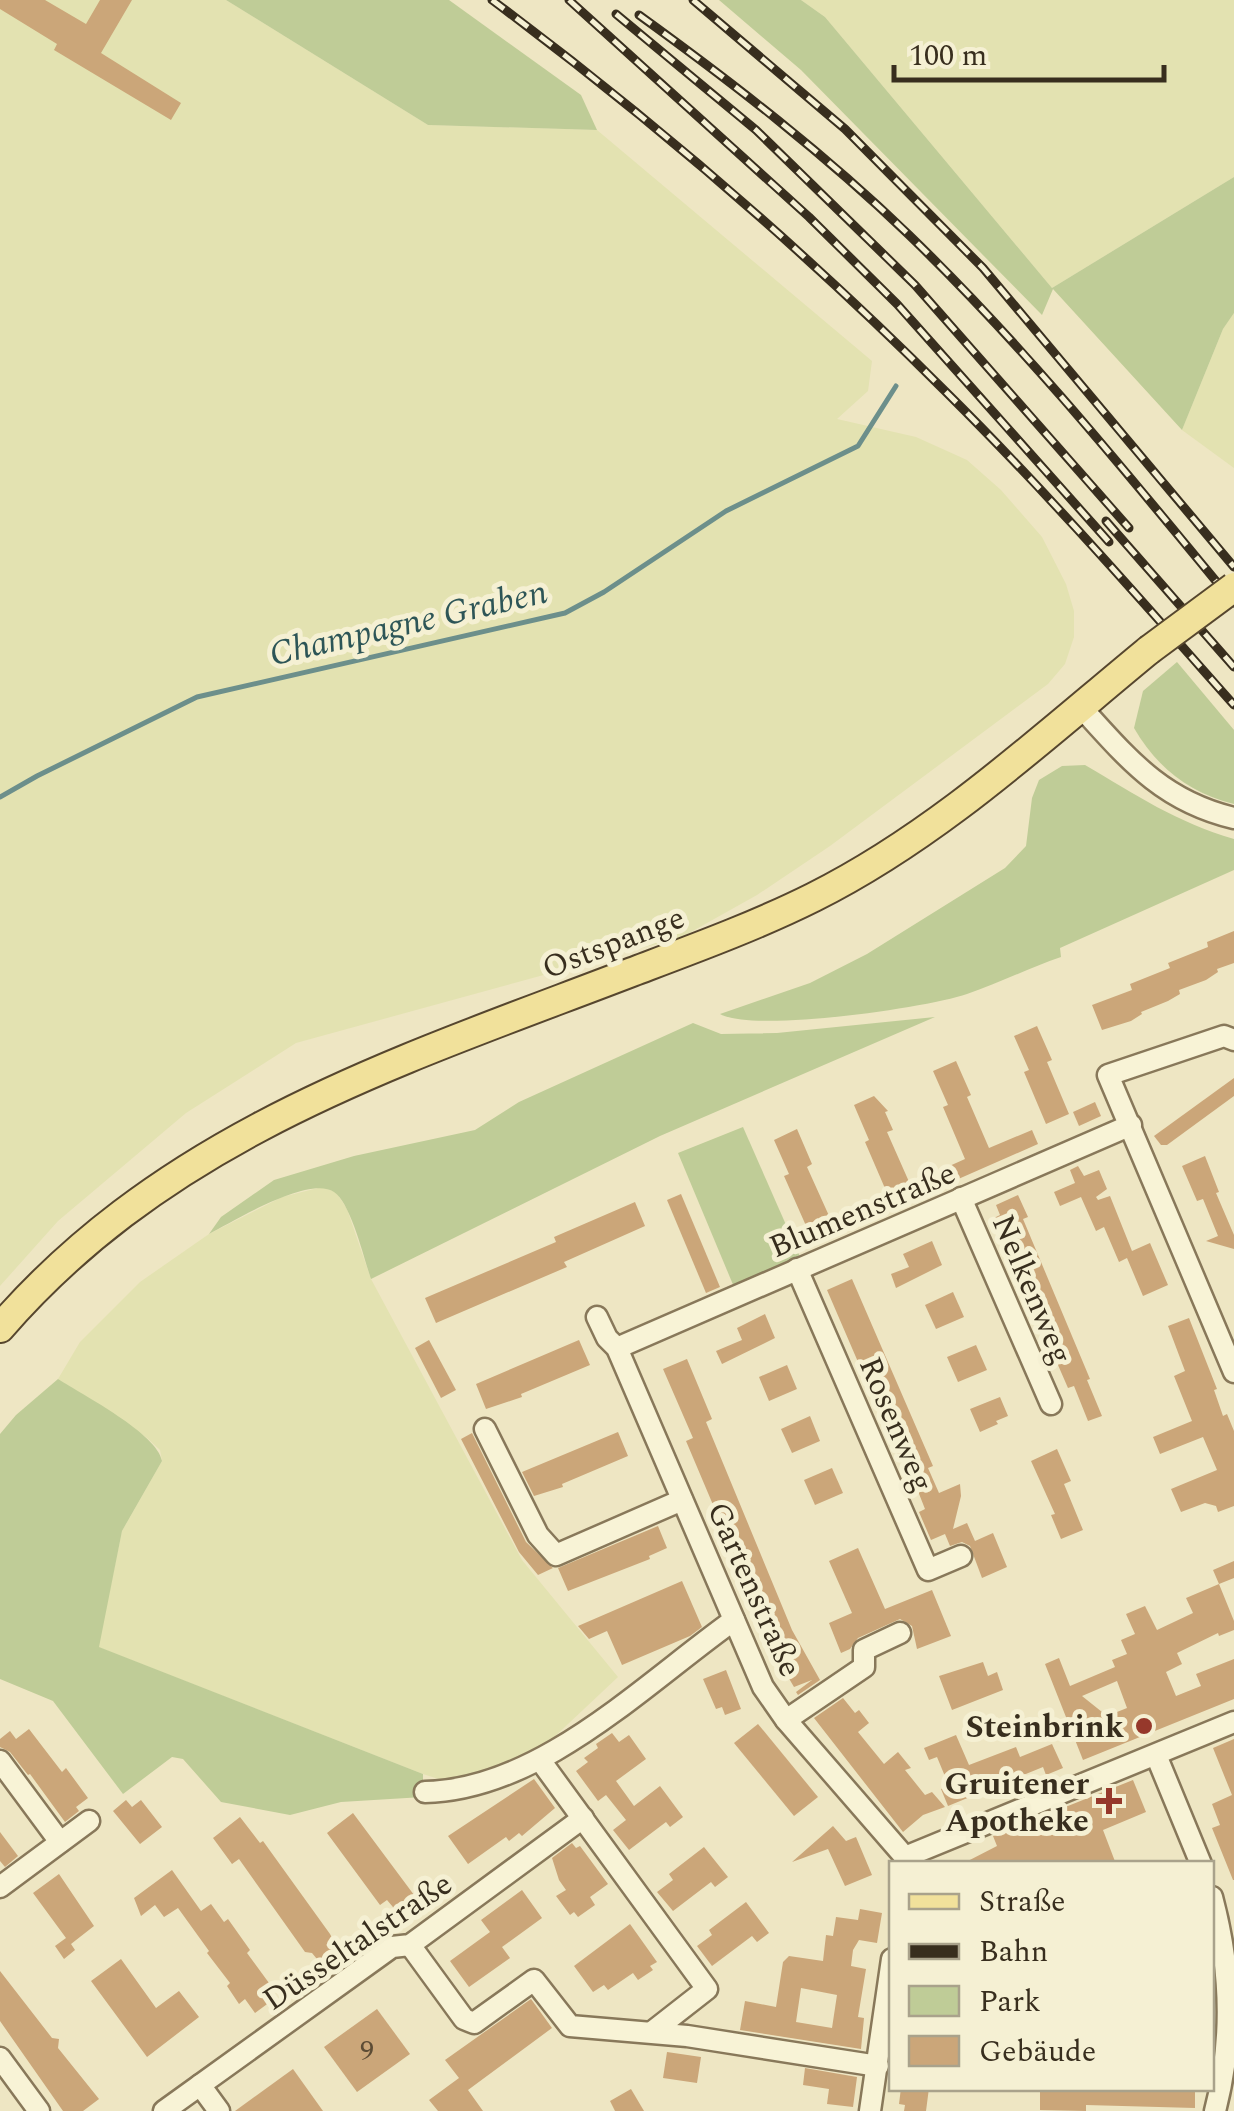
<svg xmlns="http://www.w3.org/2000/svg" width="1234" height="2111" viewBox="0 0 1234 2111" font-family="Spectral,serif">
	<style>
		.farmland { fill: #e3e2b1 }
		.green { fill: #bfcc97 }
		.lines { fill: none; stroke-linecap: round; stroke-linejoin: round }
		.stream { stroke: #6c8f8b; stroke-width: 5 }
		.building { fill: #cba679; fill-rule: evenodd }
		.minor-casing { stroke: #88785a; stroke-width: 25 }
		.major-casing { stroke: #56462e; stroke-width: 32 }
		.minor { stroke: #f8f3d6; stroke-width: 20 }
		.major { stroke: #f1e19b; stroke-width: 28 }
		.rail-casing { stroke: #382e1e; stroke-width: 9 }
		.rail { stroke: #f5f0d3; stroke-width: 5; stroke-dasharray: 15; stroke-linecap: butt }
		.major-bridge-casing { stroke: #56462e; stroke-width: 32; stroke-linecap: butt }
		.major-bridge { stroke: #f1e19b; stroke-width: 28 }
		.poi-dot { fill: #96382b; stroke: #f5f0d3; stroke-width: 4 }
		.labels { text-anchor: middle; stroke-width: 10; stroke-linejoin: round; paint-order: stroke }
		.number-label { font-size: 28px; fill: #5d4c35 }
		.street-label { font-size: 32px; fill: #382e1e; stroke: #f5f0d3 }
		.poi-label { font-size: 32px; font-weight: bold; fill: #382e1e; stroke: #f5f0d3; text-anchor: end }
		.water-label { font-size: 35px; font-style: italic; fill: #2d5557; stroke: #f5f0d3 }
	</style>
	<rect width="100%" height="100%" fill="#eee6c3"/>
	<g class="farmland">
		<path d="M0,0H226L428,125L597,130L872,361L868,391L837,419L916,437L967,460L1001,490L1042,537L1066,584L1074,611V637L1065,664L1048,684L830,846L757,895L682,937L296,1043L186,1113L58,1221L0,1286Z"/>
		<path d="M801,0H1234V177L1052,288L825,17Z"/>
		<path d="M1234,313V468L1182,430L1223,329Z"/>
		<path d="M322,1187L336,1192L347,1209L371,1279L522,1560L618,1677L533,1757L460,1786L423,1774L98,1647L122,1531L162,1461L160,1450L147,1438L58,1379L80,1342L140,1282L209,1234L282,1197Z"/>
	</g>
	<g class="green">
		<path d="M226,0H449L581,95L597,130L428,125Z"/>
		<path d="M719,0H801L825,17L1052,288L1234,177V313L1223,329L1182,430L1053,289L1042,315L801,70Z"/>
		<path d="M1177,662L1234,730V804C1190,793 1157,768 1134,728L1143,691Z"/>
		<path d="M1085,765C1136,795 1176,822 1234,839V870L1060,948L1061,957C1029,968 999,983 967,994C926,1008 754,1033 720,1014L810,983L867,954L1005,868L1026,846L1032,798L1039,780L1062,766Z"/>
		<path d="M935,1017L660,1136L371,1279C364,1259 351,1203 334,1192C309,1175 234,1221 209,1234L221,1217L274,1180L354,1156L475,1130L519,1102L693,1023L721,1034L777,1033Z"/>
		<path d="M743,1127L801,1259L734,1287L678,1153Z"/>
		<path d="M58,1379C83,1395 158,1434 162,1461L122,1531L99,1647L423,1774V1797L341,1802L290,1815L221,1802L183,1759L172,1757L123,1794L53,1701L0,1679V1434L16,1415Z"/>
	</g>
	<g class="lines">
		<path class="stream" d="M0,797L37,776L197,697L565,613L604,592L726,511L858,446L896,386"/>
	</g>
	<g class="building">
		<path d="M0,0H45L86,24L100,0H132L101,53L181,103L171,120L54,50L57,44L0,9Z"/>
		<path d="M1234,931V963L1217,969L1218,972L1206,980L1179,990L1180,994L1168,1001L1141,1012L1142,1014L1131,1021L1102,1030L1092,1005L1132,990L1130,984L1170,968L1168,963L1208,947L1207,942Z"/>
		<path d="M1037,1026L1052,1060L1047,1062L1069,1114L1046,1124L1024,1072L1029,1070L1014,1036Z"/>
		<path d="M956,1061L971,1095L967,1097L989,1148L1032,1130L1038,1144L922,1195L916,1181L965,1159L943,1107L948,1105L933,1071Z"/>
		<path d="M1234,1078V1096L1167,1145H1161L1154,1136Z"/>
		<path d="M874,1096L888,1111L885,1112L893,1130L887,1132L910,1184L887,1193L865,1142L869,1140L854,1105Z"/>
		<path d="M1095,1102L1101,1116L1079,1126L1073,1112Z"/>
		<path d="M797,1129L812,1164L807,1167L830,1218L807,1228L784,1176L789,1174L774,1140Z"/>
		<path d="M1205,1156L1219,1192L1216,1193L1234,1235V1249L1206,1241L1218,1236L1203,1199L1197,1201L1182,1166Z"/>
		<path d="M1078,1166L1084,1176L1099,1170L1107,1189L1096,1197L1098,1200L1110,1196L1132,1251L1150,1243L1168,1285L1143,1296L1127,1258L1119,1262L1104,1227L1096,1231L1081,1197L1060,1206L1054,1192L1075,1183L1070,1170Z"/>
		<path d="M681,1194L720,1287L706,1293L667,1200Z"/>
		<path d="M1018,1195L1028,1217L1023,1219L1090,1379L1087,1380L1102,1416L1088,1421L1074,1386L1068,1388L994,1218L1000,1215L996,1205Z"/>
		<path d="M873,1199L879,1214L841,1230L835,1215Z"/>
		<path d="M635,1202L645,1226L564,1262L567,1267L436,1323L425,1298L556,1242L554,1237Z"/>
		<path d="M932,1241L942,1265L896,1288L891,1274L909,1267L903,1254Z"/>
		<path d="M852,1279L933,1466L928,1468L939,1493L960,1484L961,1496L953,1529L967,1523L975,1541L993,1533L1007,1567L982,1578L970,1546L962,1542L950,1546L945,1534L931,1540L919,1512L925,1509L912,1476L908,1478L827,1290Z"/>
		<path d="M953,1292L964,1317L936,1329L925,1305Z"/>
		<path d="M765,1314L775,1338L722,1364L716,1351L742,1340L737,1328Z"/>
		<path d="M1189,1318L1217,1389L1214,1390L1223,1416L1227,1414L1234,1431V1506L1218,1512L1216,1506L1205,1503L1181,1512L1171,1489L1217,1470L1203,1437L1160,1454L1153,1437L1192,1421L1174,1376L1185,1371L1168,1326Z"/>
		<path d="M429,1340L456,1390L441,1398L415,1348Z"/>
		<path d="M579,1340L590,1365L521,1394L522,1397L486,1409L476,1384Z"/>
		<path d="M976,1345L987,1370L958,1382L947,1357Z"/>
		<path d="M687,1359L712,1419L706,1422L792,1630L820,1680L798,1695L796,1692L812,1680L794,1687L774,1653L756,1611L760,1609L747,1577L744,1578L686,1441L693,1438L663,1369Z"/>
		<path d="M787,1365L797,1389L769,1401L759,1377Z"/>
		<path d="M1000,1397L1008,1416L996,1421L998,1424L980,1432L970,1409Z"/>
		<path d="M810,1416L820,1441L792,1453L781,1429Z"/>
		<path d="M618,1432L628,1456L562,1484L563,1487L534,1496L522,1472Z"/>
		<path d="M472,1433L526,1542L553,1568L538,1575L519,1552L461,1439Z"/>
		<path d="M1057,1449L1071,1481L1064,1484L1083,1530L1061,1539L1051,1515L1055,1514L1031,1461Z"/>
		<path d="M832,1468L843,1493L815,1505L804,1480Z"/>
		<path d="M658,1526L667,1548L649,1556L650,1559L568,1591L558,1568Z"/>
		<path d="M858,1548L885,1609L932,1590L951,1636L917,1649L912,1626L900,1619L858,1638L850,1649L841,1653L829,1623L852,1613L829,1561Z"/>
		<path d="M1234,1561V1578L1219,1584L1234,1621V1630L1219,1636L1218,1633L1177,1653L1182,1664L1166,1672L1176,1696L1201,1686L1196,1674L1234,1659V1699L1083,1760L1045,1664L1059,1658L1070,1686L1115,1667L1112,1660L1127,1654L1121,1640L1135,1634L1126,1614L1145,1606L1157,1630L1193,1613L1186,1598L1219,1584L1213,1570ZM1117,1681L1127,1708L1107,1716L1082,1696Z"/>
		<path d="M682,1581L702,1627L690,1636L622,1665L607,1631L589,1639L578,1626Z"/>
		<path d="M983,1662L988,1676L997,1672L1003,1690L952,1710L939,1676Z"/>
		<path d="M726,1670L741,1709L725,1715L722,1707L716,1709L703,1679Z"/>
		<path d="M843,1698L855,1713L859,1710L869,1723L858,1732L884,1764L898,1752L911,1768L905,1770L925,1795L932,1792L945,1807L923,1815L903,1832L814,1718Z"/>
		<path d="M758,1724L818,1797L794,1816L734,1743Z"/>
		<path d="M29,1729L62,1772L66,1768L88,1798L76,1807L79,1811L65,1822L30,1774L28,1775L10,1752L0,1747V1739L10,1731L16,1739Z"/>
		<path d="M612,1733L619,1742L629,1735L646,1759L616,1781L634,1806L660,1786L683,1817L670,1827L666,1822L629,1850L613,1830L626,1820L606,1795L598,1801L576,1771L588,1762L584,1758L598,1748L596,1744Z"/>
		<path d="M956,1735L969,1765L1016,1747L1020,1757L1052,1744L1063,1768L1046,1775L1043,1767L948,1806L941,1789L949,1786L937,1757L929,1760L924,1748Z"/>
		<path d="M1234,1739V1880H1233L1212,1828L1220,1825L1212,1804L1232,1795L1213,1748Z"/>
		<path d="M534,1779L555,1808L522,1836L519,1833L509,1841L506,1837L468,1864L448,1836Z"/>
		<path d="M1133,1780L1146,1812L1103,1830L1116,1864H962L997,1846L993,1836Z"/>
		<path d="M126,1800L132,1807L141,1800L162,1827L140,1844L113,1811Z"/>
		<path d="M353,1813L417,1899L398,1913L387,1900L380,1905L327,1833Z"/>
		<path d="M240,1817L260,1843L263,1841L330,1934L339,1951L321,1964L312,1953L305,1952L239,1859L232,1864L213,1838Z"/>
		<path d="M833,1826L846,1841L856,1837L872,1875L845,1886L828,1849L792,1862Z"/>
		<path d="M0,1832L18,1856L5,1867L0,1861Z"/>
		<path d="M572,1843L576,1848L580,1846L608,1884L590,1897L595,1905L578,1917L574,1912L570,1915L556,1896L566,1890L559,1880L552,1858Z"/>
		<path d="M704,1847L728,1877L715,1887L711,1882L673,1911L657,1892L673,1880L669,1874Z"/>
		<path d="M172,1870L201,1911L211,1904L224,1922L228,1919L250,1950L247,1953L269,1983L265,1986L274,1999L255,2013L245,1999L239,2004L227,1986L230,1983L207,1953L209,1951L178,1908L164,1917L155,1905L141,1916L134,1898Z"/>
		<path d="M59,1874L94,1926L71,1944L75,1950L64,1959L55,1946L66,1938L33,1893Z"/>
		<path d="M522,1890L542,1918L502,1947L510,1958L469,1987L450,1961L490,1932L481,1920Z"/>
		<path d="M746,1902L769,1933L757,1942L752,1936L712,1966L697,1946L712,1935L709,1930Z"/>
		<path d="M860,1909L882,1913L877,1943L859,1940L853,1950L851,1966L866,1969L858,2017L864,2018L861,2049L740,2030L745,2001L776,2007L783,1962L789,1956L823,1961L826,1935L833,1936L836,1917L858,1920ZM801,1988L837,1995L832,2028L796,2022Z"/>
		<path d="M630,1924L657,1962L650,1966L653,1970L638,1980L633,1973L608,1990L604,1985L593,1992L574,1966Z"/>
		<path d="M121,1959L156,2008L179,1991L199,2017L147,2057L91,1981Z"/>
		<path d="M0,1971L52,2038L59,2039L58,2048L99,2099L83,2111H63L0,2021Z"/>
		<path d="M531,1999L552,2028L468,2090L483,2111H438L429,2100L459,2078L445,2060Z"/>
		<path d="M377,2009L410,2054L357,2092L324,2047Z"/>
		<path d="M667,2052L701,2057L697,2083L663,2078Z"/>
		<path d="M805,2068L857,2077L853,2107L827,2104L829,2089L803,2085Z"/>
		<path d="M293,2069L323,2111H235Z"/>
		<path d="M901,2088H929L926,2111H904L905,2105L899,2104Z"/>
		<path d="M1040,2088H1195V2108L1086,2105V2111L1040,2110Z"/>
		<path d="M631,2089L644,2111H615L610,2101Z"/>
	</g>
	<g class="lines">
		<g class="minor-casing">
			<g id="minor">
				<path d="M1080,706C1128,759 1162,801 1234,818"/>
				<path d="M1234,1040L1224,1036L1108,1075L1234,1372"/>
				<path d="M961,1198L1051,1404"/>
				<path d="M797,1269L928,1570L961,1556"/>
				<path d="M597,1317L607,1338L617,1348L763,1687L786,1720L905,1857"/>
				<path d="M617,1348L1131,1125"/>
				<path d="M485,1429L538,1535L556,1555L682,1500"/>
				<path d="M786,1720L864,1667V1650L900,1633"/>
				<path d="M1156,1755L1201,1864"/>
				<path d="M540,1760L707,1989L652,2032"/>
				<path d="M0,1761L60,1842"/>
				<path d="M425,1792C540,1790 644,1684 734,1620"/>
				<path d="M904,1864L905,1857L1234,1722"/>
				<path d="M0,1887L89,1821"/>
				<path d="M1212,1897C1231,1968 1234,2039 1215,2111"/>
				<path d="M410,1945L464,2019L474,2023L534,1980L570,2026L687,2036L878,2066"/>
				<path d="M0,2058L39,2111"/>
				<path d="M200,2085L219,2111"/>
				<path d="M164,2111L392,1947L410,1945L583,1818"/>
				<path d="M870,2111L892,1959"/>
			</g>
		</g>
		<g class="major-casing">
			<path id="major" d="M0,1328C169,1133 400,1061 632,972C693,949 756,926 814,897C938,835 1043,737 1149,650"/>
		</g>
		<use href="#minor" class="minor"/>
		<use href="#major" class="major"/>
		<g class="rail-casing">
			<g id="rail">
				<path d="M492,0C653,120 804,250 946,392C1047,492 1140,599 1234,705"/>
				<path d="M569,0L809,217L897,304L1109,542"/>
				<path d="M693,0L845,129L983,268L1234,567"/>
				<path d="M616,14L756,130L915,285L1129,528"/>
				<path d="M639,15C733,83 825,154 909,235C1027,349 1130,477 1234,603"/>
				<path d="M1106,521L1234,667"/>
			</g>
		</g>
		<use href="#rail" class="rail"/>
		<g class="major-bridge-casing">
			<path id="major-bridge" d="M1149,650L1234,587"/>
		</g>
		<use href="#major-bridge" class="major-bridge"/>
	</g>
	<g class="poi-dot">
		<circle cx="1144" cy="1726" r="10"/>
		<path d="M1104 1786h10v10h10v10h-10v10h-10v-10h-10v-10h10z"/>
	</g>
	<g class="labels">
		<g class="number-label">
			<text x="367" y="2060">9</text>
		</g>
		<g class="street-label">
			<text transform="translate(613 942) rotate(-21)" y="11">Ostspange</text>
			<text transform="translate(862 1209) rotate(-23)" y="11">Blumenstraße</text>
			<text transform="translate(1033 1289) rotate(67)" y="11">Nelkenweg</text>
			<text transform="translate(897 1424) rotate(67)" y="11">Rosenweg</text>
			<text transform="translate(755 1589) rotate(66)" y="11">Gartenstraße</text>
			<text transform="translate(357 1941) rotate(-34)" y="11">Düsseltalstraße</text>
		</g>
		<g class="poi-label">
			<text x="1124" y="1737">Steinbrink</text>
			<text x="1089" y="1794">Gruitener<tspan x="1089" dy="37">Apotheke</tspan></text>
		</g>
		<g class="water-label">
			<text transform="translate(408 622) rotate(-13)" y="12">Champagne Graben</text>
		</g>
	</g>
	<rect x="889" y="1861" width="325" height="230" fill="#f5f0d3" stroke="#a9a28b" stroke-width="2.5"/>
	<rect x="909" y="1894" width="50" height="15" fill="#f1e19b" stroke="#a9a28b" stroke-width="2.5"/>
	<text x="979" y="1911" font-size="30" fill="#382e1e">Straße</text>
	<rect x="909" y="1944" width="50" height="15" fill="#382e1e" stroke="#a9a28b" stroke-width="2.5"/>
	<text x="979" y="1961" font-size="30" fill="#382e1e">Bahn</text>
	<rect x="909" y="1986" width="50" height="30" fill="#bfcc97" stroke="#a9a28b" stroke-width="2.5"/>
	<text x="979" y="2011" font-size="30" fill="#382e1e">Park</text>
	<rect x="909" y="2036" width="50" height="30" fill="#cba679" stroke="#a9a28b" stroke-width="2.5"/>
	<text x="979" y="2061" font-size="30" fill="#382e1e">Gebäude</text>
	<path d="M894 65v15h270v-15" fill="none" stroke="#382e1e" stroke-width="5"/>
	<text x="909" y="65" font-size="30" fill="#382e1e" stroke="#f5f0d3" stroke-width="8" paint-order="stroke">100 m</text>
</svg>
